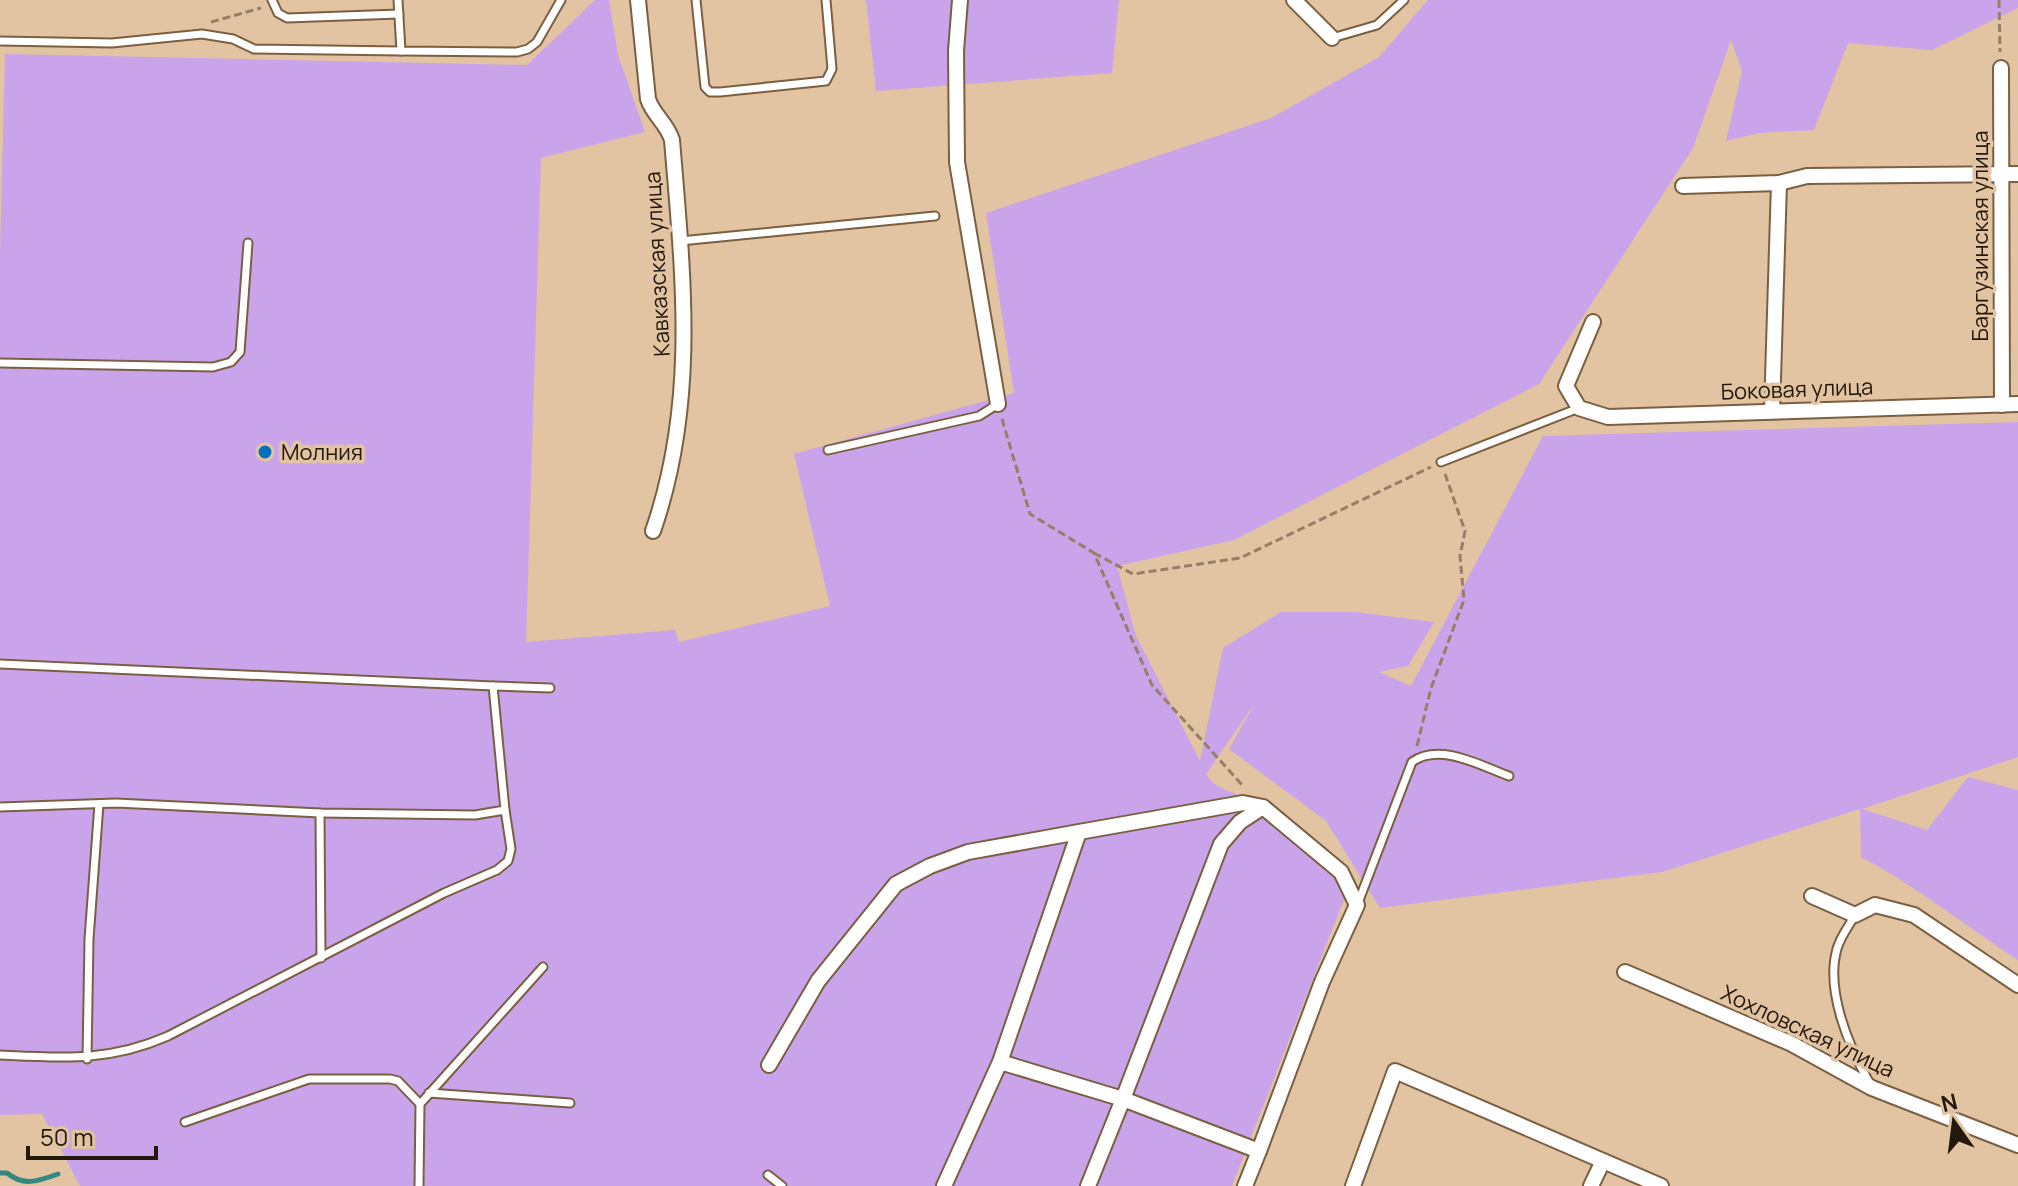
<svg xmlns="http://www.w3.org/2000/svg" width="2018" height="1186" viewBox="0 0 2018 1186" font-family="Manrope,sans-serif">
	<style>
		.green { fill: #caa4ea }
		.lines { fill: none; stroke-linecap: round; stroke-linejoin: round }
		.stream { stroke: #33897f; stroke-width: 5 }
		.service-casing { stroke: #7b5f41; stroke-width: 11 }
		.minor-casing { stroke: #7b5f41; stroke-width: 18 }
		.path { stroke: #967f66; stroke-width: 3; stroke-dasharray: 8 4; stroke-linecap: butt }
		.service { stroke: #fff; stroke-width: 7 }
		.minor { stroke: #fff; stroke-width: 14 }
		.poi-dot { fill: #0470bb; stroke: #e2c3a2; stroke-width: 3 }
		.labels { text-anchor: middle; stroke-width: 7; stroke-linejoin: round; paint-order: stroke }
		.street-label { font-size: 22px; fill: #23180c; stroke: #e2c3a2 }
		.poi-label { font-size: 22px; fill: #23180c; stroke: #e2c3a2; text-anchor: start }
	</style>
	<rect width="100%" height="100%" fill="#e2c3a2"/>
	<g class="green">
		<path d="M595,0H609L618,55L645,132L541,158L526,642L675,630L679,642L830,606L794,454L1014,393L986,213L1271,118L1379,57L1428,0H2018V8L1932,50L1848,43L1814,130L1759,133L1726,141L1742,71L1731,40L1693,148L1539,384L1234,540L1117,566L1136,636L1200,761L1223,648L1281,612H1355L1434,622L1408,666L1379,672L1411,686L1543,436L2018,422V757L1862,809L1927,830L1968,777L2018,790V960C1964,925 1918,887 1861,857L1860,809L1662,872L1380,908L1326,821L1229,749L1255,703L1206,774C1215,792 1242,793 1258,804C1290,826 1328,856 1348,889L1232,1186H80L42,1114L0,1115V252L5,54L527,65Z"/>
		<path d="M866,0H1119L1112,73L876,91Z"/>
	</g>
	<g class="lines">
		<path class="stream" d="M0,1173H7C23,1186 36,1182 58,1174"/>
		<g class="service-casing">
			<g id="service">
				<path d="M272,0L278,13L287,18L399,14"/>
				<path d="M398,0L401,51L517,52L528,49L537,42L561,0"/>
				<path d="M696,0L705,87L710,92H720L826,81L832,69L826,0"/>
				<path d="M1332,38L1377,25L1404,0"/>
				<path d="M0,41L112,43L202,34L233,39L254,49L401,51"/>
				<path d="M680,241L935,216"/>
				<path d="M0,363L213,367L231,362L240,352L248,243"/>
				<path d="M828,450L979,416L998,404"/>
				<path d="M1441,462L1579,408"/>
				<path d="M0,664L493,686L505,810L475,815L320,813L116,803L0,807"/>
				<path d="M493,686L550,688"/>
				<path d="M320,813L321,958"/>
				<path d="M1358,903L1412,762C1440,742 1481,766 1509,776"/>
				<path d="M1855,915C1849,926 1840,937 1837,949C1825,990 1849,1047 1869,1082"/>
				<path d="M0,1055C63,1058 109,1062 168,1036L444,893L497,870L508,861L511,849L505,810"/>
				<path d="M87,1059L89,939L99,804"/>
				<path d="M429,1093L570,1103"/>
				<path d="M185,1122L309,1079H390L398,1081L420,1104"/>
				<path d="M768,1175L782,1186"/>
				<path d="M419,1186L420,1104L543,967"/>
			</g>
		</g>
		<g class="minor-casing">
			<g id="minor">
				<path d="M638,0L648,99C653,115 667,123 672,140C683,275 698,401 653,531"/>
				<path d="M960,0L956,51L957,162L998,404"/>
				<path d="M1294,0L1332,38"/>
				<path d="M2001,68L2002,405"/>
				<path d="M1683,186L1779,183L1807,176L2018,174"/>
				<path d="M1593,322L1566,386L1579,408L1608,417L2018,404"/>
				<path d="M1772,411L1779,183"/>
				<path d="M1079,832L1243,803L1263,807L1341,872L1357,905L1322,982L1259,1151"/>
				<path d="M1812,896L1855,915L1875,905L1914,915L2018,985"/>
				<path d="M1625,972L1792,1044L1872,1088L2018,1145"/>
				<path d="M1000,1062L1123,1099L1221,844L1240,822L1263,807"/>
				<path d="M769,1065L818,981L896,884L930,866L968,852L1079,832L1000,1062L944,1186"/>
				<path d="M1088,1186L1123,1099L1259,1151L1245,1186"/>
				<path d="M1353,1186L1395,1071L1661,1186"/>
				<path d="M1591,1186L1603,1161"/>
			</g>
		</g>
		<g class="path">
			<path d="M1999,0L2000,52"/>
			<path d="M211,22L261,8"/>
			<path d="M1002,419L1030,514L1094,553L1152,685L1244,787"/>
			<path d="M1094,553L1133,574L1240,558L1431,467"/>
			<path d="M1417,746L1431,688L1464,600L1460,556L1465,531L1445,474"/>
		</g>
		<use href="#service" class="service"/>
		<use href="#minor" class="minor"/>
	</g>
	<circle class="poi-dot" cx="265" cy="452" r="8"/>
	<g class="labels">
		<g class="street-label">
			<text transform="translate(1980 236) rotate(-90)" y="8">Баргузинская улица</text>
			<text transform="translate(657 264) rotate(-93)" y="8">Кавказская улица</text>
			<text transform="translate(1797 389) rotate(-2)" y="8">Боковая улица</text>
			<text transform="translate(1808 1031) rotate(25)" y="8">Хохловская улица</text>
		</g>
		<g class="poi-label">
			<text x="281" y="460">Молния</text>
		</g>
	</g>
	<g transform="translate(1954 1122) rotate(346)" stroke="#e2c3a2" stroke-width="6" paint-order="stroke">
	<path d="M0-6L14 30L0 20L-14 30Z" fill="#23180c"/>
	<text y="-12" font-size="22" font-weight="bold" text-anchor="middle" fill="#23180c">N</text>
	</g>
	<path d="M28 1146v12h128v-12" fill="none" stroke="#23180c" stroke-width="4"/>
	<text x="40" y="1146" font-size="24" fill="#23180c" stroke="#e2c3a2" stroke-width="6" paint-order="stroke">50 m</text>
</svg>
